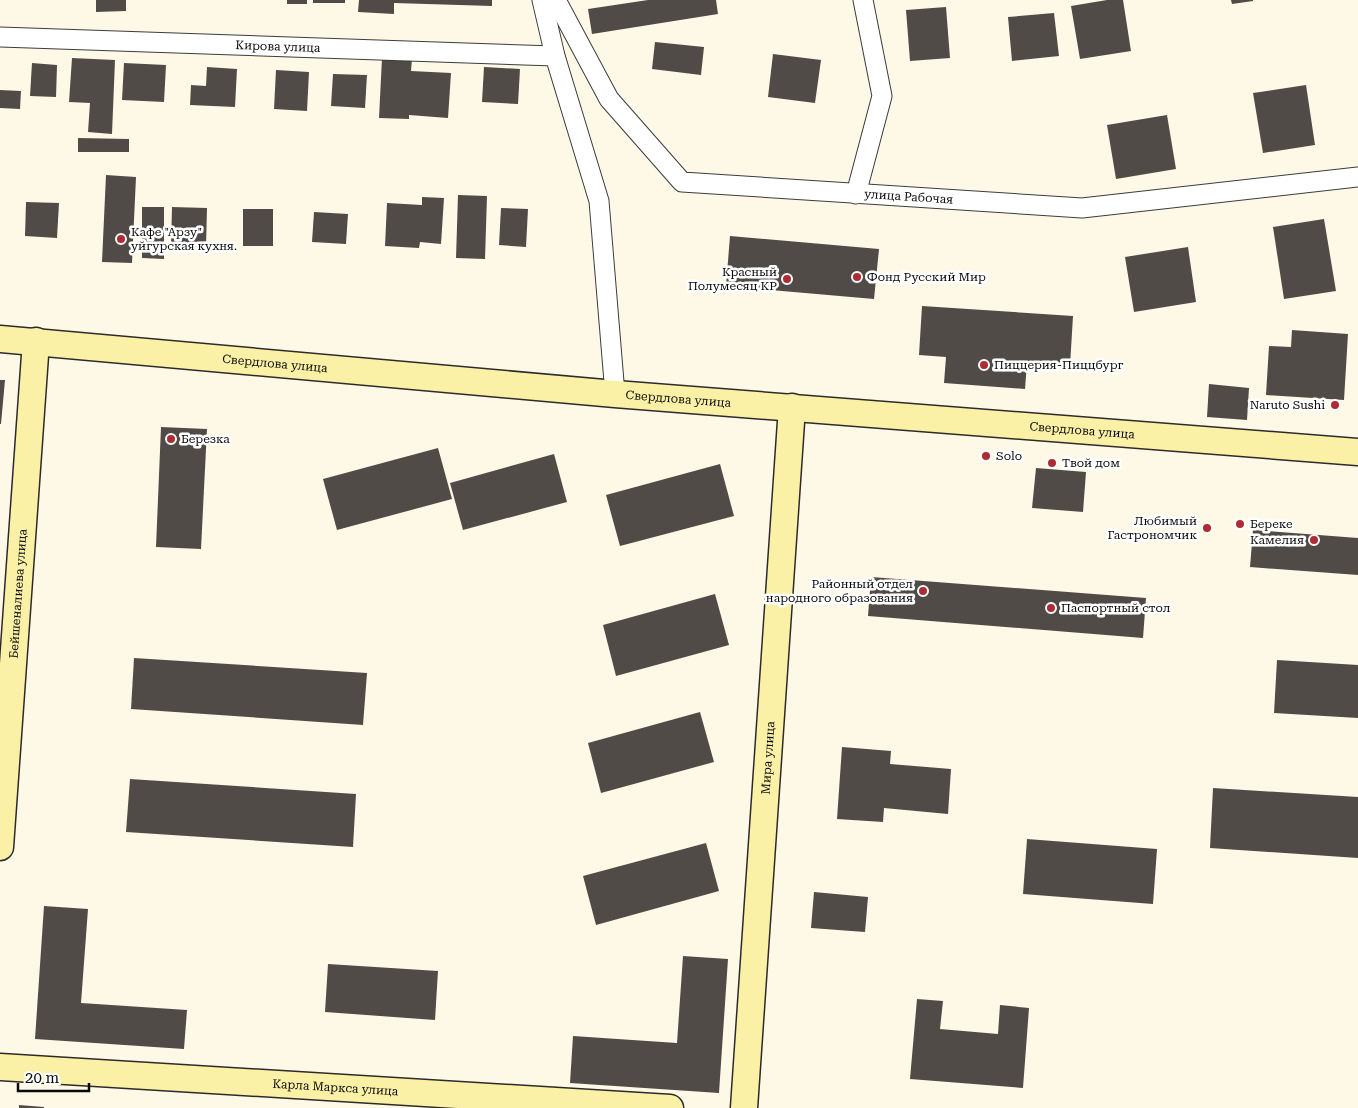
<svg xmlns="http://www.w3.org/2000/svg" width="1358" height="1108" viewBox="0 0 1358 1108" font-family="'Roboto Serif',serif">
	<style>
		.building { fill: #514b47 }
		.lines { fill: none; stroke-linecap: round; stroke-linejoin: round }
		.street-casing { stroke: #3c3c3c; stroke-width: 21 }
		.secondary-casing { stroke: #2b2b2b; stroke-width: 29 }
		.street { stroke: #fff; stroke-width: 19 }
		.secondary { stroke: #faf0a6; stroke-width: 26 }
		.poi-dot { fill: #af2b33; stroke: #fff; stroke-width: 2 }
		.labels { text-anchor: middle; stroke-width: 5; stroke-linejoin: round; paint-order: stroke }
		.street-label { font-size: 12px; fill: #090909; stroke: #fff }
		.poi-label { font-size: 12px; fill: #090909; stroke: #fff; text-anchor: start }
	</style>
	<rect width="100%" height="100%" fill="#fef9e7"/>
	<g class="building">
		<path d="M96,0H126V11L96,12Z"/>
		<rect x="287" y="0" width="20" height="4"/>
		<rect x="313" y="0" width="32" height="3"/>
		<path d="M359,0H492V6L394,3V14L358,12Z"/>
		<path d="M648,0H716L718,14L592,34L588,9Z"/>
		<path d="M1107,0H1123L1131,51L1080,59L1071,6Z"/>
		<path d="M1231,0H1253V1L1232,4Z"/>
		<path d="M946,7L950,58L910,61L906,10Z"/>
		<path d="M1054,13L1059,56L1012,61L1008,17Z"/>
		<path d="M655,42L704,47L701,75L652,69Z"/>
		<path d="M773,54L821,60L815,103L768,97Z"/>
		<path d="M72,58L115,60L112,134L88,132L90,103L69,102Z"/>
		<path d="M382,58L412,59L411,71L451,73L448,118L409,115V119L379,118Z"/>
		<path d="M32,63L57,65L56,97L30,96Z"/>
		<path d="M124,63L166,65L164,102L122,100Z"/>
		<path d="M207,67L237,69L235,107L190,105L191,85L206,86Z"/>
		<path d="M484,67L520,69L518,104L482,102Z"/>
		<path d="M276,70L309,72L307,111L274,109Z"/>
		<path d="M333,74L367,75L365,108L331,106Z"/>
		<path d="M1306,85L1315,145L1263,153L1253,93Z"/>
		<path d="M0,90L21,91L20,109L0,108Z"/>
		<path d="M1167,115L1176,169L1116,179L1107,125Z"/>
		<path d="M78,138L129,139V152H78Z"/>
		<path d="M106,175L136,177L132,263L102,262Z"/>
		<path d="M458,195L487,196L485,259L456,258Z"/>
		<path d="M422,197L444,198L441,244L420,242L419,248L385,246L387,203L422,205Z"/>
		<path d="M26,202L59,203L57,238L25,236Z"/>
		<path d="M142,207H164V259L142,258Z"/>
		<path d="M172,207L207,208L206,247L171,246Z"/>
		<path d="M501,208L528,209L526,247L499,245Z"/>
		<rect x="243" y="209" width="30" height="37"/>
		<path d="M314,212L348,214L346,244L312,242Z"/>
		<path d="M1324,219L1336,291L1284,299L1273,227Z"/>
		<path d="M730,236L879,249L874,299L726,286Z"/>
		<path d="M1188,247L1196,302L1134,312L1125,257Z"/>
		<path d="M922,306L1073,316L1070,366L1027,363L1025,389L944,383L946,357L919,355Z"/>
		<path d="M1292,330L1348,334L1344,400L1266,395L1269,346L1291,347Z"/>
		<path d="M0,380H5L1,424H0Z"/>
		<path d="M1209,384L1249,388L1247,420L1207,417Z"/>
		<path d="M161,427L207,429L201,549L156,547Z"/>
		<path d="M438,448L452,499L337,530L323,479Z"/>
		<path d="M554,454L567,502L463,530L450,483Z"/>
		<path d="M720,464L734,516L620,546L606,495Z"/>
		<path d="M1036,468L1086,472L1083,512L1032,508Z"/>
		<path d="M1253,530L1358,538V575L1250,567Z"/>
		<path d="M871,577L1146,598L1143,638L868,616Z"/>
		<path d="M715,594L729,645L616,676L603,625Z"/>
		<path d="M134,658L367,673L363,725L131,709Z"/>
		<path d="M1277,660L1358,665V718L1274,713Z"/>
		<path d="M700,712L714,762L601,793L588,743Z"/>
		<path d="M842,747L891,751L890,764L951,769L948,814L884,808L883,822L837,819Z"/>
		<path d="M130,779L356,794L353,847L126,832Z"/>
		<path d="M1213,788L1358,797V858L1210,848Z"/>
		<path d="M1027,839L1157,849L1153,904L1023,894Z"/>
		<path d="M706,843L719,891L596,925L583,876Z"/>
		<path d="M814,892L868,897L865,932L811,928Z"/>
		<path d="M44,906L88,909L81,1003L187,1010L184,1049L35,1039Z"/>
		<path d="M683,956L728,959L719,1093L570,1083L573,1036L677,1043Z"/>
		<path d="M328,964L438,971L435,1020L325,1012Z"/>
		<path d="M917,999L943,1001L940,1029L998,1034L1000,1005L1029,1008L1023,1088L910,1079Z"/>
		<path d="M19,1105L44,1107V1108H19Z"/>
	</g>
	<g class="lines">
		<g class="street-casing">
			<g id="street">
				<path d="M542,0L555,56L599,201L615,394"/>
				<path id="s1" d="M556,0L609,99L682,182L1082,208L1358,177"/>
				<path id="s2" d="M0,37L555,56"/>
				<path d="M856,194L882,96L863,0"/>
			</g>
		</g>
		<g class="secondary-casing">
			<g id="secondary">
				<path id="s3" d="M0,339L615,394L1358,452"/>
				<path id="s4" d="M0,847L36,341"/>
				<path id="s5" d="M0,1067L670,1108"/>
				<path id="s6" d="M744,1108L792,407"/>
			</g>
		</g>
		<use href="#street" class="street"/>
		<use href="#secondary" class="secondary"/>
	</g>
	<g class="poi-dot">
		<circle cx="121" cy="239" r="5"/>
		<circle cx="857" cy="277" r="5"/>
		<circle cx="787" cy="279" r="5"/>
		<circle cx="984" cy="365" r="5"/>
		<circle cx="1335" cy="405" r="5"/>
		<circle cx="171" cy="439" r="5"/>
		<circle cx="986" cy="456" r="5"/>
		<circle cx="1052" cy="463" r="5"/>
		<circle cx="1240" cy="524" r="5"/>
		<circle cx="1207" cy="528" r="5"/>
		<circle cx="1314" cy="540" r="5"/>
		<circle cx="923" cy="591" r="5"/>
		<circle cx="1051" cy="608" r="5"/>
	</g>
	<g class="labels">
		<g class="street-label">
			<text dy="4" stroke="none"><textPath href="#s2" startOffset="278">Кирова улица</textPath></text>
			<text dy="4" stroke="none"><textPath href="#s1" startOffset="450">улица Рабочая</textPath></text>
			<text dy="4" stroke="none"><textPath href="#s3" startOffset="276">Свердлова улица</textPath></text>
			<text dy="4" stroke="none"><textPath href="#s3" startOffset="681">Свердлова улица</textPath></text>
			<text dy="4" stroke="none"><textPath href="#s3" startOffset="1086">Свердлова улица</textPath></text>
			<text dy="4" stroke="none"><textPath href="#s4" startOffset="254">Бейшеналиева улица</textPath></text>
			<text dy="4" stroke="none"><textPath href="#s6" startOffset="351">Мира улица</textPath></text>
			<text dy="4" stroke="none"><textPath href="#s5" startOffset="336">Карла Маркса улица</textPath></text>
		</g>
		<g class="poi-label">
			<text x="131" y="236">Кафе "Арзу"<tspan x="131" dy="14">уйгурская кухня.</tspan></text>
			<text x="777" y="276" text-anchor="end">Красный<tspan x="777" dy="14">Полумесяц КР</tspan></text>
			<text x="867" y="281">Фонд Русский Мир</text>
			<text x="994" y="369">Пиццерия-Пиццбург</text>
			<text x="1325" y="409" text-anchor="end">Naruto Sushi</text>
			<text x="181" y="443">Березка</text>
			<text x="996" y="460">Solo</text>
			<text x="1062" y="467">Твой дом</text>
			<text x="1197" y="525" text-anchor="end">Любимый<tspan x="1197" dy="14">Гастрономчик</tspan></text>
			<text x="1250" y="528">Береке</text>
			<text x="1304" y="544" text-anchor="end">Камелия</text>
			<text x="913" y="588" text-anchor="end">Районный отдел<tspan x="913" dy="14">народного образования</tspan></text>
			<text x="1061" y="612">Паспортный стол</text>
		</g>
	</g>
	<path d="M18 1083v8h71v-8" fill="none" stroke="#090909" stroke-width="2.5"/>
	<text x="25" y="1083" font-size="15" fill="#090909" stroke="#ffffff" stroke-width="4" paint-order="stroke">20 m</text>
</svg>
